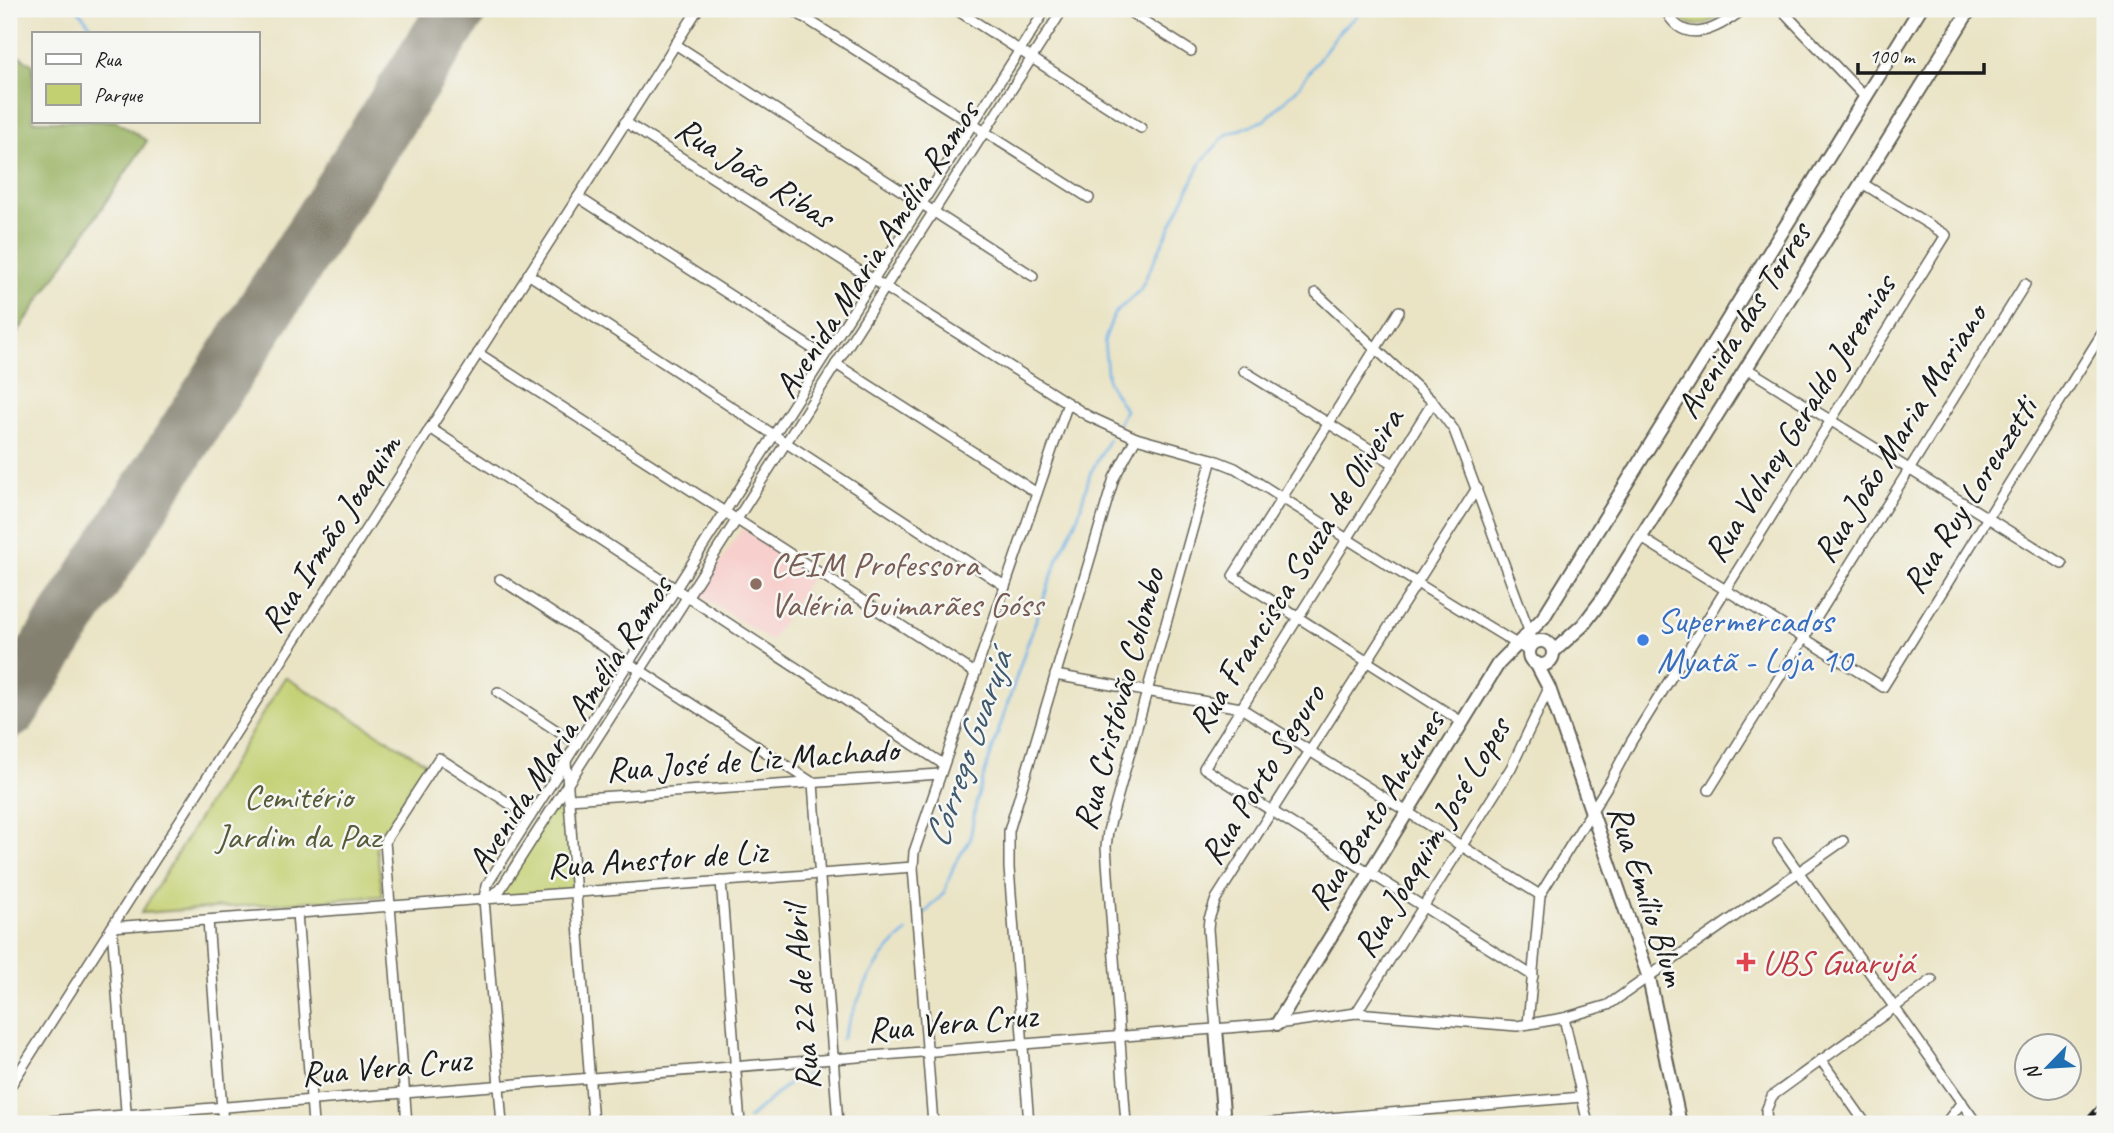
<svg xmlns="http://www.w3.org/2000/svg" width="2114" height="1133" viewBox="0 0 2114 1133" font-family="Caveat,sans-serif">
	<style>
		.built { fill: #f7d0cd }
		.green { fill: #c3d072; stroke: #707647; stroke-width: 2 }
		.forest { fill: #9ab264; stroke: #5b6740; stroke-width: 2 }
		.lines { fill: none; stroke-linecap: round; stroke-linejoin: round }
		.stream { stroke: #74b4e8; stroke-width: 2.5 }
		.runway { stroke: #838070; stroke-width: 58 }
		.street-casing { stroke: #646257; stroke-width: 12 }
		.secondary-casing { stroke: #646257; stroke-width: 16 }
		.street { stroke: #fff; stroke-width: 9 }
		.secondary { stroke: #fff; stroke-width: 12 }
		.rail-casing { stroke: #1c1c1c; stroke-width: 5 }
		.rail { stroke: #f6f6f2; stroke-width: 2.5; stroke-dasharray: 8; stroke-linecap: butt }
		.education-dot { fill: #8d6e63; stroke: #f6f6f2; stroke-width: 2.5 }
		.shop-dot { fill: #3f7fe0; stroke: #f6f6f2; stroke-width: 2.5 }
		.health-dot { fill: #e0444e; stroke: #f6f6f2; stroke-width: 2.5 }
		.labels { text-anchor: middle; stroke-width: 5; stroke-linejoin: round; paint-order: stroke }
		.street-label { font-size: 35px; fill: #1c1c1c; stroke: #f6f6f2 }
		.education-label { font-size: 35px; fill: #785e54; stroke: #f6f6f2; text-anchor: start }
		.shop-label { font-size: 35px; fill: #366cbe; stroke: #f6f6f2; text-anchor: start }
		.park-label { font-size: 35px; fill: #565b3a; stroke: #f6f6f2 }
		.health-label { font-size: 35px; fill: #be3a42; stroke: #f6f6f2; text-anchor: start }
		.water-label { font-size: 37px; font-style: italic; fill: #3f596e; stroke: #f6f6f2 }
	</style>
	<rect width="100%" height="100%" fill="#f6f6f2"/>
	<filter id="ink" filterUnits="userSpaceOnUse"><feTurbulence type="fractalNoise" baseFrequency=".0143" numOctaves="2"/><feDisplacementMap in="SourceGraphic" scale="14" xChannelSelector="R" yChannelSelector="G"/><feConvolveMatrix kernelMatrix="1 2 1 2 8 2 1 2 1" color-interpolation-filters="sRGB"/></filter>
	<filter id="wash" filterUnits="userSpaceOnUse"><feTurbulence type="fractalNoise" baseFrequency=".00686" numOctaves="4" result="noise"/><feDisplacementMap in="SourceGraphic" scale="28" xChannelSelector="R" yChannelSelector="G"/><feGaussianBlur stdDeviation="1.57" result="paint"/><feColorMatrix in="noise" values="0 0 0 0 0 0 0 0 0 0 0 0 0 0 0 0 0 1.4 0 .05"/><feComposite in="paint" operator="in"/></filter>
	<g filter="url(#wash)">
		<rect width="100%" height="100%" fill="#eae4c5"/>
		<path class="built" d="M742,528L813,574L771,641L700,595Z"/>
		<g class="green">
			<path d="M1672,9H1732C1711,23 1690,36 1672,9Z"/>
			<path d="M285,677L426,763L376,846L383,896L141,913Z"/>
			<path d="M568,784L576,892L484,899L500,890Z"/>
		</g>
		<path class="forest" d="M9,49L33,65V121H116L147,141L9,345Z"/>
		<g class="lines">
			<g class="stream">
				<path d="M77,9L97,33"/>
				<path d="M1119,423L1125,410L1108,382L1104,341L1114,314L1140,290L1202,161L1226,135L1265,120L1296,90L1341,29L1354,19L1363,9"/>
				<path d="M924,914L944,893L954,865L970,840L976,803L986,769L1027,645L1059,556L1078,516L1090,474L1109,439"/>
				<path d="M842,1039C858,1000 872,959 907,932"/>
				<path d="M748,1119L789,1083L807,1074L812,1068"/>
			</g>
			<path class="runway" d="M9,710L458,9"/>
		</g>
	</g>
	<g filter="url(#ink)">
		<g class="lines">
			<g class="street-casing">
				<g id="street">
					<path d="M791,9L1089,198"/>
					<path d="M955,9L1141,128"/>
					<path d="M1125,9L1191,51"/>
					<path d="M1665,9C1684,49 1719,28 1744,9"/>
					<path d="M1781,9L1865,97"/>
					<path d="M675,44L1033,276"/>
					<path d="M625,122L1088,416L1136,438L1212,459L1235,468L1417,583L1530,652"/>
					<path d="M578,197L824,356"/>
					<path d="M528,274L1005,586"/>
					<path d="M1316,293L1433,402L1454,430L1534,644"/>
					<path d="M1399,311L1233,576L1462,722"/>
					<path d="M478,353L975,673"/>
					<path d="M836,364L1037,493"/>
					<path d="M1746,368L2062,564"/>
					<path d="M1244,371L1394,464"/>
					<path d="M1433,402L1204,768L1533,976"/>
					<path d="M430,428L943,764"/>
					<path d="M1640,537L1883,687L2103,332"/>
					<path d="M500,579L813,783L838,1124"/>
					<path d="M1055,675L1241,708L1540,895"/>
					<path d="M498,692L577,744"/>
					<path d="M566,761L593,1124"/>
					<path d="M1709,790L2025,284"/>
					<path d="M569,799L940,774"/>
					<path d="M1778,843L1977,1124"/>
					<path d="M721,881L740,1124"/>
					<path d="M484,899L500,890L1063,9"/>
					<path d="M297,913L313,1124"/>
					<path d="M208,920L223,1124"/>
					<path d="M1356,1013L1511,768L1549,688"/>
					<path d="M1564,1018L1588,1124"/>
					<path d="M1528,1024L1540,895L1611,780L1631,742L1946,235L1862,183"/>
					<path d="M1216,1029L1208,929L1209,919L1216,899L1477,488"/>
					<path d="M1821,1060L1866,1124"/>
					<path d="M9,1088L698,9"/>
					<path d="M10,1124L1277,1024L1356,1013L1517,1026L1564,1018L1608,1005L1843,841"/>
					<path d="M127,1124L112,927L913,867"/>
					<path d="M407,1124L385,841L439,758L530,817"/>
					<path d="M502,1124L484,899L486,886L1046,9"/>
					<path d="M933,1124L913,867L914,852L1068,403"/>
					<path d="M1029,1124L1009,868V831L1114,478L1136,438"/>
					<path d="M1126,1124L1106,847L1108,831L1212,459"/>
					<path d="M1255,1124L1582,1097"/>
					<path d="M1767,1124L1766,1111L1772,1096L1932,980"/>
					<path d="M1945,1124L1962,1102"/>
				</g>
			</g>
			<g class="secondary-casing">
				<g id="secondary">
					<circle cx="1541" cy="653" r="12"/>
					<path d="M1553,652L1583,625L1601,601L1970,9"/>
					<path d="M1536,663L1549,688L1649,978L1680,1124"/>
					<path d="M1277,1024L1498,664L1543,618L1920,9"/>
					<path d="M1216,1029L1224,1124"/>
				</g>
			</g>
			<use href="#street" class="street"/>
			<use href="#secondary" class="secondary"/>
			<g class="rail-casing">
				<path id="rail" d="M2084,1124L2105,1101"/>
			</g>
			<use href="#rail" class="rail"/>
		</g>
	</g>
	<circle class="education-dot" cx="756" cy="584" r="7"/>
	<circle class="shop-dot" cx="1643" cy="640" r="7"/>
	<path class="health-dot" d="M1742.5 951.5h7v7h7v7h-7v7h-7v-7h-7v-7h7z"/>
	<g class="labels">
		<g class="street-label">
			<text transform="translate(755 172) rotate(32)" y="12">Rua João Ribas</text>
			<text transform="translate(876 249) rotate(-57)" y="12">Avenida Maria Amélia Ramos</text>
			<text transform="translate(1743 320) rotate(-58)" y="12">Avenida das Torres</text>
			<text transform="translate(1799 418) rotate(-58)" y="12">Rua Volney Geraldo Jeremias</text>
			<text transform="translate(1899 433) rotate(-58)" y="12">Rua João Maria Mariano</text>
			<text transform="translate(1969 495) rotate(-58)" y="12">Rua Ruy Lorenzetti</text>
			<text transform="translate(330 533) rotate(-57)" y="12">Rua Irmão Joaquim</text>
			<text transform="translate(1295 570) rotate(-58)" y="12">Rua Francisca Souza de Oliveira</text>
			<text transform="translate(1118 699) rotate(-75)" y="12">Rua Cristóvão Colombo</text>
			<text transform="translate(569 724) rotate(-57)" y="12">Avenida Maria Amélia Ramos</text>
			<text transform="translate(752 759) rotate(-4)" y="12">Rua José de Liz Machado</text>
			<text transform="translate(1262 774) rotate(-58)" y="12">Rua Porto Seguro</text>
			<text transform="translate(1375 810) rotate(-58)" y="12">Rua Bento Antunes</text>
			<text transform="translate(1431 837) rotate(-59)" y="12">Rua Joaquim José Lopes</text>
			<text transform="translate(657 858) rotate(-4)" y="12">Rua Anestor de Liz</text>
			<text transform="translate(1648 895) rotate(72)" y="12">Rua Emílio Blum</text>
			<text transform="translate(801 998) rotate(-94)" y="12">Rua 22 de Abril</text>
			<text transform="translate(952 1022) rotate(-5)" y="12">Rua Vera Cruz</text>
			<text transform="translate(386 1066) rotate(-5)" y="12">Rua Vera Cruz</text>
		</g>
		<g class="education-label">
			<text x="770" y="576">CEIM Professora<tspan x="770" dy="40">Valéria Guimarães Góss</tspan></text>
		</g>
		<g class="shop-label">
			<text x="1657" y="632">Supermercados<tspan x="1657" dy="40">Myatã - Loja 10</tspan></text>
		</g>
		<g class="park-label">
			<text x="298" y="808">Cemitério<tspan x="298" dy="40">Jardim da Paz</tspan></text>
		</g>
		<g class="health-label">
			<text x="1762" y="974">UBS Guarujá</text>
		</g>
		<g class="water-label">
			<text transform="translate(967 749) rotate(-71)" y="13">Córrego Guarujá</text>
		</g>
	</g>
	<rect width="2114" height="1133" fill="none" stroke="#f6f6f2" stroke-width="35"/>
	<rect x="32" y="32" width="228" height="91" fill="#f6f6f2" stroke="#9f9f9c" stroke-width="2"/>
	<rect x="46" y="54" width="35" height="10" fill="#ffffff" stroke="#9f9f9c" stroke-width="2"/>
	<text x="94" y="66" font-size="21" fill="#1c1c1c">Rua</text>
	<rect x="46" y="84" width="35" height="21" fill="#c3d072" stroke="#9f9f9c" stroke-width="2"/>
	<text x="94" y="102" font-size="21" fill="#1c1c1c">Parque</text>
	<g transform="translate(2048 1067) rotate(245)"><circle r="33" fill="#f6f6f2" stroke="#9f9f9c" stroke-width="2"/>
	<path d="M0-5L12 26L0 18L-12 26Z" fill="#1f6fb2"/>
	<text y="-10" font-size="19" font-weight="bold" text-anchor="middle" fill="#1c1c1c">N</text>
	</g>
	<path d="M1858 63v10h126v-10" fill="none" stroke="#1c1c1c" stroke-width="3.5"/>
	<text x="1869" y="63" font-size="21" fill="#1c1c1c" stroke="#f6f6f2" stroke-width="5" paint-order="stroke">100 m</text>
</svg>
